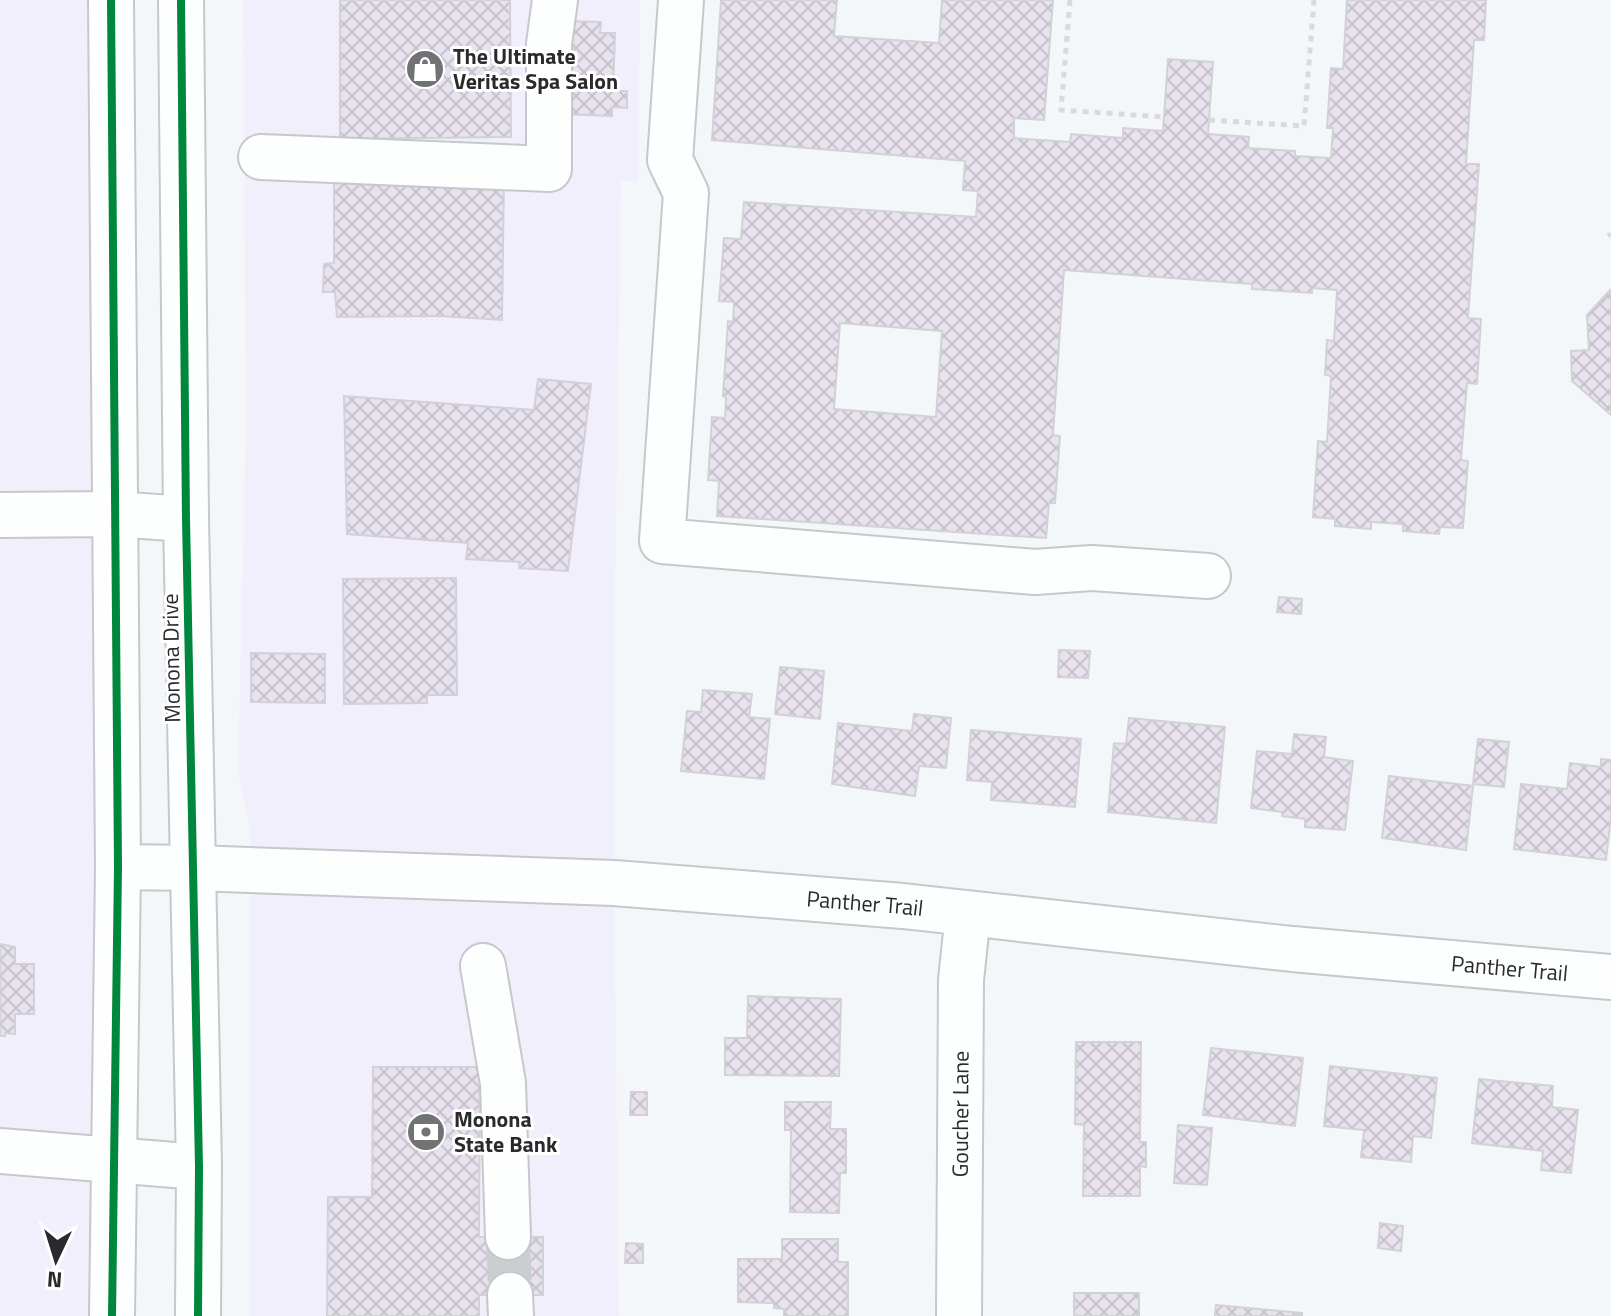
<svg xmlns="http://www.w3.org/2000/svg" width="1611" height="1316" viewBox="0 0 1611 1316" font-family="'Titillium Web',sans-serif">
	<style>
		.commercial { fill: #f1effc }
		.building { fill: url(#building-cross-hatch); stroke: #d1d2d5; stroke-width: 2; fill-rule: evenodd }
		.lines { fill: none; stroke-linecap: round; stroke-linejoin: round }
		.minor-tunnel { stroke: #cbced1; stroke-width: 44; stroke-dasharray: 44 22; stroke-linecap: butt }
		.minor-casing { stroke: #c6c8cb; stroke-width: 48 }
		.path { stroke: #dadadb; stroke-width: 5; stroke-dasharray: 6 6; stroke-linecap: butt }
		.minor { stroke: #fdfefe; stroke-width: 44 }
		.cycleway-casing { stroke: #fff; stroke-width: 13 }
		.cycleway { stroke: #00873e; stroke-width: 8 }
		.labels { text-anchor: middle; stroke-width: 6; stroke-linejoin: round; paint-order: stroke }
		.poi-label { font-size: 22px; font-weight: bold; fill: #292a2c; stroke: #fff; text-anchor: start }
		.street-label { font-size: 22px; fill: #292a2c; stroke: #fff }
	</style>
	<defs>
		<pattern id="building-cross-hatch" width="8" height="8" patternUnits="userSpaceOnUse" patternTransform="scale(2)"><rect width="8" height="8" fill="#e8e2ee"/><path d="M0 0l8 8M0 8l8-8" fill="none" stroke="#c7c2cc"/></pattern>
	</defs>
	<rect width="100%" height="100%" fill="#f4f7fa"/>
	<g class="commercial">
		<path d="M0,0H111L112,1316H0Z"/>
		<path d="M243,0H640L638,181H621L615,592L614,883L619,1316H250V828L238,773L246,424Z"/>
	</g>
	<g class="building">
		<path d="M340,0H510L511,137L340,139Z"/>
		<path d="M721,0H837L834,36L939,43L942,0H1053L1044,120L1014,118V138L1070,142L1071,134L1123,138V128L1163,131L1168,59L1213,62L1208,134L1249,137L1248,148L1295,151V156L1331,158L1333,128H1327L1331,68L1343,69L1347,0H1486L1484,40H1474L1466,164H1479L1468,318L1481,319L1477,384L1467,383L1461,460L1468,461L1463,528L1440,527L1439,534L1403,531V524L1371,522V529L1335,526V519L1313,517L1318,441L1327,442L1331,376L1325,375L1327,340L1334,341L1337,290L1312,288V293L1252,289V284L1064,270L1053,435L1060,436L1055,503H1049L1046,538L717,516L719,481L708,480L712,417L725,418L726,398L723,396L728,321L733,322L734,302L719,301L724,238L741,239L744,202L976,217L978,191L963,190L965,161L712,140ZM840,323L942,331L936,417L834,409Z"/>
		<path d="M567,21L601,22L600,33H615L613,91H627V108L612,107V116L559,114Z"/>
		<path d="M334,170L504,178L502,320L441,316L337,317L335,292H323L324,264L334,263Z"/>
		<path d="M1610,290L1611,291V415L1572,381L1571,351L1589,350L1587,315Z"/>
		<path d="M538,379L591,384L568,571L519,568L520,562L466,559L468,543L347,534L344,396L534,410Z"/>
		<path d="M456,578L457,695H427V703L344,704L343,579Z"/>
		<path d="M1279,597L1302,599L1301,614L1277,612Z"/>
		<path d="M1059,650L1090,651L1088,678L1058,677Z"/>
		<path d="M251,653L325,654V703L251,702Z"/>
		<path d="M780,667L824,671L820,719L775,714Z"/>
		<path d="M703,690L752,694L749,717L770,719L764,779L681,771L687,711L701,712Z"/>
		<path d="M914,714L951,718L946,768L919,766L915,796L832,784L838,723L912,731Z"/>
		<path d="M1129,718L1225,727L1216,823L1108,812L1114,743L1126,744Z"/>
		<path d="M971,730L1081,739L1075,807L991,800L992,782L967,780Z"/>
		<path d="M1294,734L1326,737L1324,757L1353,761L1345,830L1305,827V819L1282,816V812L1251,808L1257,751L1292,754Z"/>
		<path d="M1478,739L1509,742L1504,787L1473,784Z"/>
		<path d="M1601,759L1611,760V816L1606,860L1514,849L1521,784L1567,789L1570,763L1601,767Z"/>
		<path d="M1389,776L1473,786L1466,850L1382,838Z"/>
		<path d="M0,944L15,947V964H34V1014H15V1034L5,1033V1036H0Z"/>
		<path d="M748,996L841,999L839,1076L725,1075V1038H747Z"/>
		<path d="M1076,1042H1141L1140,1142H1146V1167L1140,1166V1196H1083L1084,1125L1075,1124Z"/>
		<path d="M1211,1048L1303,1058L1295,1126L1203,1115Z"/>
		<path d="M1330,1066L1437,1078L1431,1138L1413,1136L1411,1162L1361,1157L1364,1130L1324,1126Z"/>
		<path d="M373,1067H480L479,1237H543V1295H479V1316H327L328,1197H372Z"/>
		<path d="M1479,1079L1553,1086L1552,1107L1578,1110L1571,1173L1541,1170L1543,1151L1472,1143Z"/>
		<path d="M631,1092H647V1115H630Z"/>
		<path d="M785,1102H831L830,1129H846V1173H840L839,1213L790,1212L791,1130H785Z"/>
		<path d="M1178,1125L1212,1128L1207,1185L1174,1183Z"/>
		<path d="M1380,1223L1403,1226L1401,1251L1378,1248Z"/>
		<path d="M782,1239H838V1262H848V1316H784V1309L774,1308V1303L738,1302V1259H782Z"/>
		<path d="M626,1243L643,1244V1263H625Z"/>
		<rect x="1074" y="1293" width="65" height="23"/>
		<path d="M1216,1305L1302,1313V1316H1215Z"/>
	</g>
	<g class="lines">
		<path class="minor-tunnel" d="M508,1237L510,1295"/>
		<g class="minor-casing">
			<g id="minor">
				<path d="M111,0L118,867L112,1316"/>
				<path d="M181,0L186,519L199,1167L198,1316"/>
				<path d="M681,0L670,160L686,193L662,541L1035,572L1092,568L1208,576"/>
				<path d="M261,157L549,169V44L555,0"/>
				<path d="M0,515L114,514L186,519"/>
				<path id="s1" d="M118,867L194,868L614,883L903,906L1292,949L1611,977"/>
				<path d="M483,966L503,1083L508,1237"/>
				<path d="M0,1151L199,1167"/>
				<path d="M510,1295L511,1316"/>
				<path id="s2" d="M959,1316L961,980L968,914"/>
			</g>
		</g>
		<g class="path">
			<path d="M1070,0L1061,110L1164,117"/>
			<path d="M1209,120L1304,126L1314,0"/>
			<path d="M1608,236L1611,234"/>
		</g>
		<use href="#minor" class="minor"/>
		<g class="cycleway-casing">
			<g id="cycleway">
				<path d="M111,0L118,867L112,1316"/>
				<path d="M181,0L186,519L199,1167L198,1316"/>
			</g>
		</g>
		<use href="#cycleway" class="cycleway"/>
	</g>
	<defs>
		<g id="shop-disc" transform="scale(2)"><circle r="9.5" fill="#707274" stroke="#fff"/><path d="M-5-2.5h2.3a2.7 3.5 0 0 1 5.4 0H5L5.5 6h-11ZM-1.5-2.5h3a1.5 2.3 0 0 0-3 0Z" fill="#fff"/></g>
		<g id="bank-disc" transform="scale(2)"><circle r="9.5" fill="#707274" stroke="#fff"/><path d="M-6-4H6V4H-6ZM0-2.3a2.3 2.3 0 1 0 0 4.6a2.3 2.3 0 1 0 0-4.6Z" fill="#fff"/></g>
	</defs>
	<g fill-rule="evenodd">
		<use href="#shop-disc" x="425" y="69"/>
		<use href="#bank-disc" x="426" y="1132"/>
	</g>
	<g class="labels">
		<g class="poi-label">
			<text x="453" y="64">The Ultimate<tspan x="453" dy="25">Veritas Spa Salon</tspan></text>
			<text x="454" y="1127">Monona<tspan x="454" dy="25">State Bank</tspan></text>
		</g>
		<g class="street-label">
			<text transform="translate(171 658) rotate(-91)" y="8">Monona Drive</text>
			<text dy="8" stroke="none"><textPath href="#s1" startOffset="748">Panther Trail</textPath></text>
			<text dy="8" stroke="none"><textPath href="#s1" startOffset="1396">Panther Trail</textPath></text>
			<text dy="8" stroke="none"><textPath href="#s2" startOffset="202">Goucher Lane</textPath></text>
		</g>
	</g>
	<g transform="translate(56 1260) rotate(184)" stroke="#ffffff" stroke-width="6" paint-order="stroke">
	<path d="M0-6L14 30L0 20L-14 30Z" fill="#292a2c"/>
	<text y="-12" font-size="22" font-weight="bold" text-anchor="middle" fill="#292a2c">N</text>
	</g>
</svg>
